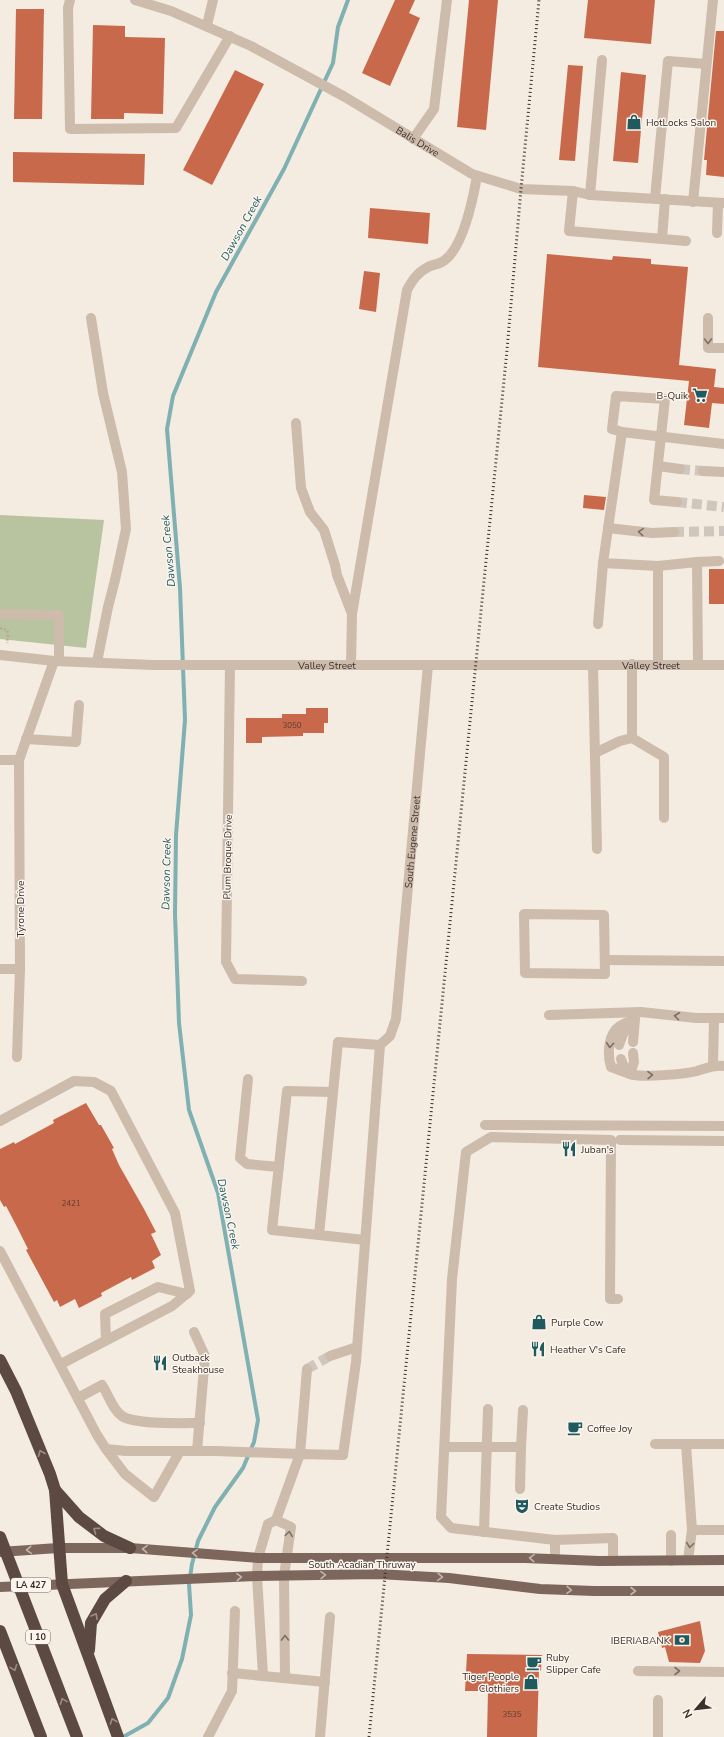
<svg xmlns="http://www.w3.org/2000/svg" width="724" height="1737" viewBox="0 0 724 1737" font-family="'Nunito Sans',sans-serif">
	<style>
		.green { fill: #b8c4a0 }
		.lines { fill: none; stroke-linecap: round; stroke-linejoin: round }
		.stream { stroke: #7fb0b2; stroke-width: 4 }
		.building { fill: #c8694b }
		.minor-tunnel { stroke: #cfc6bd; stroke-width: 10; stroke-dasharray: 10 5; stroke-linecap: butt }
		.path { stroke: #b9a596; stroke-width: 2.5; stroke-dasharray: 2 2; stroke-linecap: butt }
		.minor { stroke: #cdbbac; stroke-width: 10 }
		.major { stroke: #7d675c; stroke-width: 10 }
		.highway { stroke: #5c4a42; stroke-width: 12 }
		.rail { stroke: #3b302b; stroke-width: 3; stroke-dasharray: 1 3; stroke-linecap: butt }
		.oneway { stroke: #7d6f65 }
		.oneway2 { stroke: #9c8e87 }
		.oneway3 { stroke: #c2b5ac }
		.labels { text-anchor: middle; stroke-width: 3; stroke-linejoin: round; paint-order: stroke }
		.number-label { font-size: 8px; fill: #5e3e33 }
		.shield { fill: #fbf5ee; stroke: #756b66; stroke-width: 1 }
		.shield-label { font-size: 9px; font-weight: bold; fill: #3b302b }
		.poi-label { font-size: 10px; fill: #3b302b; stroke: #fbf5ee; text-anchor: start }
		.street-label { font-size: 10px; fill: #3b302b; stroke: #fbf5ee }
		.water-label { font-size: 11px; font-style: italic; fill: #1f5a5e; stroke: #fbf5ee }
	</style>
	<rect width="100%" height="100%" fill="#f4ebe1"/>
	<path class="green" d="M0,515L104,520L86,648L0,639Z"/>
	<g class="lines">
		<path class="stream" d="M123,1737L148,1723L168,1698L182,1659L191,1615L189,1584L192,1564L198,1541L215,1507L243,1468L254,1442L258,1420L218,1193L189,1110L179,1023L175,914L176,835L185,720L180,588L167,429L173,396L216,292L284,169L333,63L338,27L348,0"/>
	</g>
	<g class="building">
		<path d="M395,0H415L409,13L420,18L390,86L362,73Z"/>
		<path d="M469,0H498L486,130L457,127Z"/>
		<path d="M588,0H655L651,44L584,38Z"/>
		<path d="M16,9H44L42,119H14Z"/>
		<path d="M93,25L125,26V37L165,38L163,114L124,113V119H91Z"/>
		<path d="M716,31H724V177L706,175L707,160H704Z"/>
		<path d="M568,65L583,66L575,161L559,160Z"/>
		<path d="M235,70L264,84L212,185L183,170Z"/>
		<path d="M621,72L646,75L638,163L613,161Z"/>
		<path d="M13,152L145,154L144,185L13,182Z"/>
		<path d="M370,208L430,213L428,244L368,238Z"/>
		<path d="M547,254L612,260L613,256L651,259V264L688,267L679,365L716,369L714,387L724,388V404L712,403L709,428L684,425L689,381L538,367Z"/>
		<path d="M364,271L380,273L376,312L359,309Z"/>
		<path d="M584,495L606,497L604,510L583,508Z"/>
		<rect x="709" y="569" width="15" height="35"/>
		<path d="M306,708H328V723H324V733H303V736L262,737V743H246V718H282V714H306Z"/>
		<path d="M86,1103L99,1125H101L114,1148L112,1149L119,1165L144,1209L156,1232L151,1234L161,1255L152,1261L155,1268L132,1280L131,1277L101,1293L102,1296L79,1308L75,1299L60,1307L57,1300L54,1302L26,1250L28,1249L17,1227L6,1206L4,1207L0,1200V1149L14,1142L15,1144L54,1123L53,1120Z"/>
		<path d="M700,1621L705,1651L700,1663L669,1662L665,1647L662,1648L658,1632Z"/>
		<path d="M467,1654L542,1655L541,1671L539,1670L537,1737H487L488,1691H465Z"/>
	</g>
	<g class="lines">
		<g class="minor-tunnel">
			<path d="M680,469L703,471"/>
			<path d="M677,502L724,507"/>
			<path d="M674,532L724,531"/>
			<path d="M307,1369L330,1356"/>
		</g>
		<path class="path" d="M0,628L7,630L8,634L7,643"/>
		<g class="minor">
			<path d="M70,0L68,8L70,129L176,128L230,36"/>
			<path id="s1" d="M135,0L171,11L251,46L345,97L472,174L521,189L573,191L590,195L724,203"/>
			<path d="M207,25L213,0"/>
			<path d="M413,139L434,109L447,0"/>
			<path d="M573,191L569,231L686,241"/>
			<path d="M590,195L602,60"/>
			<path d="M655,198L668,61L706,64"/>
			<path d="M693,202L713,0"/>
			<path d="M717,233L718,203"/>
			<path d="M662,239L665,199"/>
			<path d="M91,318L103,393L122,472L126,529L115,580L108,607L97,662"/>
			<path d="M708,318V348H724"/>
			<path d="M296,423L301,488L310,512L324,530L335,565L337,575L352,614"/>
			<path d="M622,432L612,429L616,396L665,399L654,500L677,502"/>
			<path d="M658,466L680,469"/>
			<path d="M703,471L724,472"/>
			<path d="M608,528L652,533L674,532"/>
			<path d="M697,562L719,561"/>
			<path d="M658,566L697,562L698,665"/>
			<path d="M0,614L59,615V661"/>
			<path d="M598,624L603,563"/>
			<path d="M0,655L54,661"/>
			<path d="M230,665L226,962L235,979L302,981"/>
			<path d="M351,665L352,614L407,290C413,279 418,272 430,266C433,265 438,264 442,262C463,250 473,199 477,176"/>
			<path d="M593,665L597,849"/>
			<path d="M658,665V566L603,563L622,432L724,444"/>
			<path d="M632,738L664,757V818"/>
			<path d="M26,739L76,742L79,705"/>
			<path d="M595,753L620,741L632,738V664"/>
			<path id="s2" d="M0,760H19L54,661L153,665H724"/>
			<path d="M524,914L604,915L605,974L525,973Z"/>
			<path d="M605,960L724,961"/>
			<path d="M0,969H20"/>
			<path d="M549,1015L641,1012L696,1018H724"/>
			<path d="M633,1042L635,1019"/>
			<path d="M619,1045L623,1034L633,1021"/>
			<path d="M633,1053L634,1062L630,1074L611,1067C607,1054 608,1034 620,1026C625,1023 630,1021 635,1019"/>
			<path d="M17,1057L20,969L19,760"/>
			<path d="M621,1059C623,1064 624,1071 630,1074C640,1078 686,1074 697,1071C707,1068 714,1065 724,1066"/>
			<path d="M713,1065L714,1018"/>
			<path d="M248,1079L240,1158L247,1164L279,1167"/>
			<path d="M0,1121L74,1081L94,1082L111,1091L175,1213L190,1291L172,1306L61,1364"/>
			<path d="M485,1125L724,1126"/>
			<path d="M620,1140L724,1141"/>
			<path d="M319,1235L272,1230L287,1091L333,1092"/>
			<path d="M365,1240L319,1235L338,1042L380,1045"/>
			<path d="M0,1251L97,1435L106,1449L126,1451H216L300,1454L307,1369"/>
			<path d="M194,1332L205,1356L197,1451"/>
			<path d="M106,1340L105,1314L158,1287L187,1294"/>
			<path d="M330,1356L357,1347"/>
			<path d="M78,1398L102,1385C108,1394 113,1410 122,1416C135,1425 183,1423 200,1423"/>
			<path d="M655,1444H686"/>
			<path d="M445,1447H521L520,1489"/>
			<path d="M521,1447L523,1410"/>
			<path d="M106,1449L125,1474L154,1497L180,1451"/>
			<path d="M276,1520L291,1527L284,1576L285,1677"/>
			<path d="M692,1530H724"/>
			<path d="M484,1532L488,1409"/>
			<path d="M555,1540V1559"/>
			<path d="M688,1560L692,1530L686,1444H724"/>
			<path d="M613,1561V1538L555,1540L451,1528L441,1517L452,1279L466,1152L491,1137L611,1140L610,1299H618"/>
			<path d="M671,1561V1535"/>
			<path d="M638,1671L724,1672"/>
			<path d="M232,1673L325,1682"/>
			<path id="s3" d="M263,1675L257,1576L258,1558L268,1524L276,1520L300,1454L343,1455L356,1362L380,1045L390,1036L396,1019L428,665"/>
			<path d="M208,1737L232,1691L235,1611"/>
			<path d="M320,1737L330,1617"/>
			<path d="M658,1737V1700"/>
		</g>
		<g class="major">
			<path d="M0,1552L58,1548H130L258,1558H525L599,1561L724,1560"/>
			<path d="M0,1587L257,1576L378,1574L449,1578L540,1589L594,1591H724"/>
		</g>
		<g class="highway">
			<path d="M0,1360L16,1391L50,1474L55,1490L62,1584L118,1737"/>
			<path d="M55,1490L79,1517L104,1536L130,1548"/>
			<path d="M0,1537L77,1737"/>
			<path d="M0,1631L41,1737"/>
			<path d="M89,1650L91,1623L105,1599L126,1581"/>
		</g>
		<path class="rail" d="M369,1737L507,350L521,189L539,0"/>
	</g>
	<defs><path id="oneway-chevron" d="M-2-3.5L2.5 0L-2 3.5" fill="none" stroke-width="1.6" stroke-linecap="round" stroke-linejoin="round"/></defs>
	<g class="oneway">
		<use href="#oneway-chevron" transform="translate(708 341) rotate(89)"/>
		<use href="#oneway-chevron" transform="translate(641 532) rotate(-175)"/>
		<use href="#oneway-chevron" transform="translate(677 1016) rotate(-173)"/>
		<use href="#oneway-chevron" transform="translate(610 1045) rotate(94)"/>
		<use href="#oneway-chevron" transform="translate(650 1075) rotate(-1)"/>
		<use href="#oneway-chevron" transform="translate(289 1534) rotate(-82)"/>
		<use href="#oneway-chevron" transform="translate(690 1545) rotate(98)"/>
		<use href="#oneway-chevron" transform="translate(285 1638) rotate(-91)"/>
		<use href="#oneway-chevron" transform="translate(677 1671)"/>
	</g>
	<g class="oneway2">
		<use href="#oneway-chevron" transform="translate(41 1453) rotate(-112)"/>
		<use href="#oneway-chevron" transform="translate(96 1530) rotate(-144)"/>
		<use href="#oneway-chevron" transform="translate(95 1616) rotate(-61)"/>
		<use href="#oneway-chevron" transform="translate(14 1668) rotate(69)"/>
		<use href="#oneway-chevron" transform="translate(63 1701) rotate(-111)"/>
		<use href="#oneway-chevron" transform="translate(113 1721) rotate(-109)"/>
	</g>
	<g class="oneway3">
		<use href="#oneway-chevron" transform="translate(145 1549) rotate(-176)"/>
		<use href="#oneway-chevron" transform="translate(29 1550) rotate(176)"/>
		<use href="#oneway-chevron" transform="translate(195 1553) rotate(-176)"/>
		<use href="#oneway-chevron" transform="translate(532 1558) rotate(-177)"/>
		<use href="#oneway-chevron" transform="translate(323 1575) rotate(-1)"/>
		<use href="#oneway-chevron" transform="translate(239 1577) rotate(-3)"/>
		<use href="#oneway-chevron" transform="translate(440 1577) rotate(4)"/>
		<use href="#oneway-chevron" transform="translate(569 1590) rotate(2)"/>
		<use href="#oneway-chevron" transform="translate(633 1591)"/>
	</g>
	<defs>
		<g id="shop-bare" transform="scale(1.2)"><path d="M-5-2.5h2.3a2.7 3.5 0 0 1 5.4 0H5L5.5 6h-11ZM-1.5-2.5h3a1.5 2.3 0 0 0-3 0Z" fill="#1f5a5e" stroke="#fbf5ee" stroke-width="2.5" paint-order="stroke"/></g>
		<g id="supermarket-bare" transform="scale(1.2)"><path d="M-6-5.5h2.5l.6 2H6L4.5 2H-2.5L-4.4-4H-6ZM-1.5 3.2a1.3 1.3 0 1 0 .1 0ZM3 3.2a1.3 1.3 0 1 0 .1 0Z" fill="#1f5a5e" stroke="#fbf5ee" stroke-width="2.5" paint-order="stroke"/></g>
		<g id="restaurant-bare" transform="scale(1.2)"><path d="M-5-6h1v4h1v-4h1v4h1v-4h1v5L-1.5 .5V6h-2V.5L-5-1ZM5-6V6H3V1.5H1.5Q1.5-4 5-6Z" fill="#1f5a5e" stroke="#fbf5ee" stroke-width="2.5" paint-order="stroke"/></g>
		<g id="cafe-bare" transform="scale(1.2)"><path d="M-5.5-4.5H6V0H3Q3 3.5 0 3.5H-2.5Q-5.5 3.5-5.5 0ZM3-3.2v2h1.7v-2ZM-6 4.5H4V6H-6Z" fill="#1f5a5e" stroke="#fbf5ee" stroke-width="2.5" paint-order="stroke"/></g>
		<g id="theatre-bare" transform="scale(1.2)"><path d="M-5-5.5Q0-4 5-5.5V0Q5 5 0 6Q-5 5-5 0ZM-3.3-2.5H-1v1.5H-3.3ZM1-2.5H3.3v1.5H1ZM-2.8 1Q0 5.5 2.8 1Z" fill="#1f5a5e" stroke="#fbf5ee" stroke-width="2.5" paint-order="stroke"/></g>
		<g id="bank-bare" transform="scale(1.2)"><path d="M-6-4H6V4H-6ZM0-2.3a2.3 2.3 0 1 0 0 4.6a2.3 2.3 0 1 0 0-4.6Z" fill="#1f5a5e" stroke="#fbf5ee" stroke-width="2.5" paint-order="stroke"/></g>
	</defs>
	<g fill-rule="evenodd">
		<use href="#shop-bare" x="634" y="122"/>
		<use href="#supermarket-bare" x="700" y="395"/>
		<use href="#restaurant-bare" x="569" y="1149"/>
		<use href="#shop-bare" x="539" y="1322"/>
		<use href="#restaurant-bare" x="538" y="1349"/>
		<use href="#restaurant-bare" x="160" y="1363"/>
		<use href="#cafe-bare" x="575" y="1428"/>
		<use href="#theatre-bare" x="522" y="1506"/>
		<use href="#bank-bare" x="682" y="1640"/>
		<use href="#cafe-bare" x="534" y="1663"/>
		<use href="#shop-bare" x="531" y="1682"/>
	</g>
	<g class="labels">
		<g class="number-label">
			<text x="292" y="728">3050</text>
			<text x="71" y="1206">2421</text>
			<text x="512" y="1717">3535</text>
		</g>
		<g class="shield">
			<rect x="11" y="1578" width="40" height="14" rx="3"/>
			<rect x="26" y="1630" width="24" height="14" rx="3"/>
		</g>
		<g class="shield-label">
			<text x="31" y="1588">LA 427</text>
			<text x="38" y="1640">I 10</text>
		</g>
		<g class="poi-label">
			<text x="646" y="126">HotLocks Salon</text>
			<text x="688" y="399" text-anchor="end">B-Quik</text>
			<text x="581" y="1153">Juban's</text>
			<text x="551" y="1326">Purple Cow</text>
			<text x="550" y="1353">Heather V's Cafe</text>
			<text x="172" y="1361">Outback<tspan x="172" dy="12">Steakhouse</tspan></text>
			<text x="587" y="1432">Coffee Joy</text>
			<text x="534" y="1510">Create Studios</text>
			<text x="670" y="1644" text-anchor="end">IBERIABANK</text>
			<text x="546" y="1661">Ruby<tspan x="546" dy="12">Slipper Cafe</tspan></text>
			<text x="519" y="1680" text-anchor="end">Tiger People<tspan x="519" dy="12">Clothiers</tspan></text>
		</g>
		<g class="street-label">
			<text dy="4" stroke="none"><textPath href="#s1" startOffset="317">Balis Drive</textPath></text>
			<text dy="4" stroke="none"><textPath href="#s2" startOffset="397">Valley Street</textPath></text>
			<text dy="4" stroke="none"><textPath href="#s2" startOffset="721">Valley Street</textPath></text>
			<text dy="4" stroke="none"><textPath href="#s3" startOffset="896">South Eugene Street</textPath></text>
			<text transform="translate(227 857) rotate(-89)" y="4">Plum Broque Drive</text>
			<text transform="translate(20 909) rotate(-90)" y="4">Tyrone Drive</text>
			<text x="362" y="1568">South Acadian Thruway</text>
		</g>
		<g class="water-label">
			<text transform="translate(241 228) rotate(-61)" y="4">Dawson Creek</text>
			<text transform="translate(168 551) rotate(-95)" y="4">Dawson Creek</text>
			<text transform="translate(166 874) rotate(-89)" y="4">Dawson Creek</text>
			<text transform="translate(229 1214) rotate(78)" y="4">Dawson Creek</text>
		</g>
	</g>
	<g transform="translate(696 1709) rotate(242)" stroke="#fbf5ee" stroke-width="3" paint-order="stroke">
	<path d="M0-3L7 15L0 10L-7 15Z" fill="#3b302b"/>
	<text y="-6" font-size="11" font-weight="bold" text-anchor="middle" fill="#3b302b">N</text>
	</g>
</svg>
